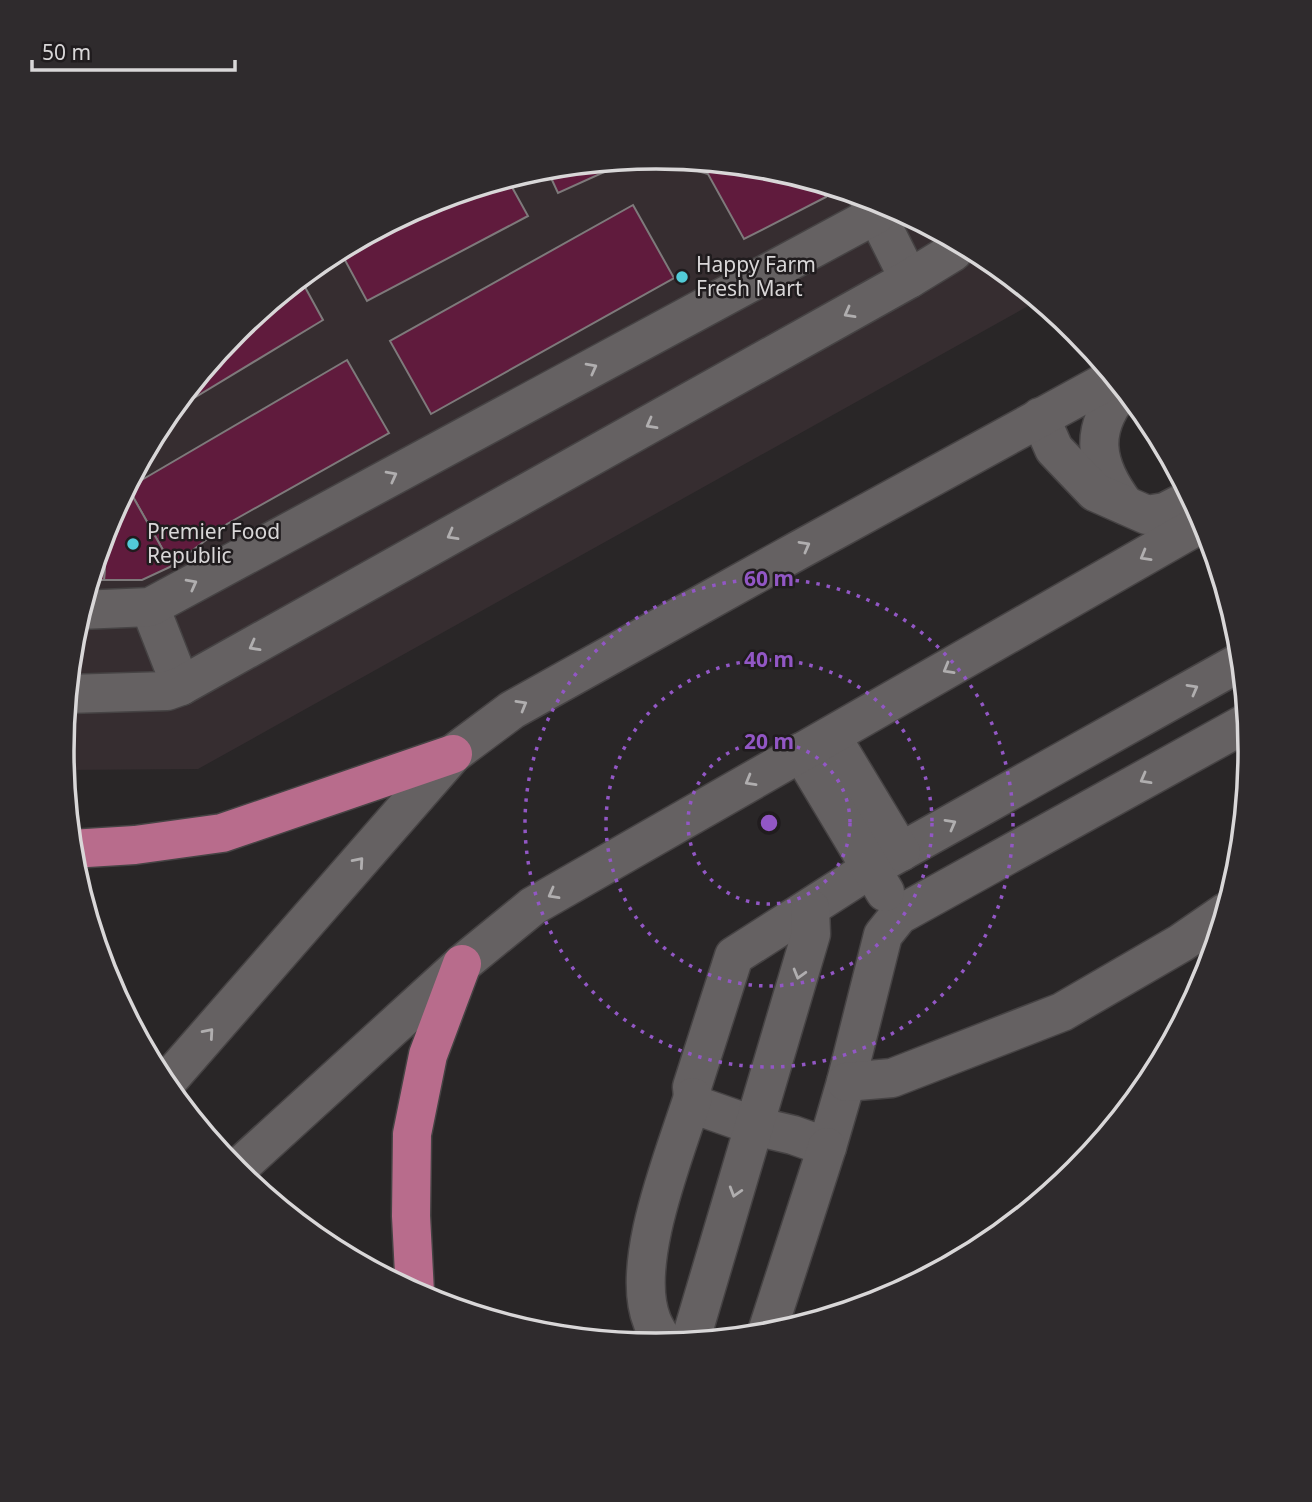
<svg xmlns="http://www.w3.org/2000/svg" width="1312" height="1502" viewBox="0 0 1312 1502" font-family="'Noto Sans',sans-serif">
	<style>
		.built { fill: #362d30 }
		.building { fill: #601b3d; stroke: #7e7a7b; stroke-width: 2 }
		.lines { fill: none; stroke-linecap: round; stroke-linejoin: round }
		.minor-casing { stroke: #464344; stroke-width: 41 }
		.highway-casing { stroke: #464344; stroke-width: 41 }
		.minor { stroke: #656162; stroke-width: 38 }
		.highway { stroke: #b86c8c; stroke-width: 38 }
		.oneway { stroke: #b0aeaf }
		.ring { fill: none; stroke: #9257c5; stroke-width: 3.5; stroke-dasharray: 3.5 7 }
		.poi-dot { fill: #52cbd7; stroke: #201c1e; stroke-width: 2.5 }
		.labels { text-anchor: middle; stroke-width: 5; stroke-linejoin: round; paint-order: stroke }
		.poi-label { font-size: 21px; fill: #d9d7d8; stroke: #201c1e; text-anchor: start }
		.rim { fill: none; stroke: #d9d7d8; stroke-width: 3.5 }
		.centre { fill: #9257c5; stroke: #201c1e; stroke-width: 3.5 }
		.ring-label { font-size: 21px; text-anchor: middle; font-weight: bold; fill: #9257c5; stroke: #201c1e; stroke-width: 5; stroke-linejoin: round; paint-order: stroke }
	</style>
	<rect width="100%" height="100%" fill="#292627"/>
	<path class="built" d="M656,156L772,168L884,202L987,257L1039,300L198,769L63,770L61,751L73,635L107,523L162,420L236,330L326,256L429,201L540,168Z"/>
	<g class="building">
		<path d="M656,156L772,168L818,182L826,197L744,239L708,174L648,157Z"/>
		<path d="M633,159L558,193L546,167Z"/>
		<path d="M507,178L528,216L367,301L339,249L429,201Z"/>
		<path d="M633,205L674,278L431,414L390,341Z"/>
		<path d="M300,278L323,320L166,415L236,330Z"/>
		<path d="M347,360L389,433L227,524L172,566L128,488Z"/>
		<path d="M125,488H128L172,566L142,580H104L108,521Z"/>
		<path d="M108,521L104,580H89L107,523Z"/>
	</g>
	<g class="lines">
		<g class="minor-casing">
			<g id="minor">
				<path d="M868,197L909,279"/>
				<path d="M1124,388C1088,429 1094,464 1125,505"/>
				<path d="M1040,417L1054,449L1095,492L1147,515L1165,512L1192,498"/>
				<path d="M150,607L181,686"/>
				<path d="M80,610L150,607L877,214"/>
				<path d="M1242,661L870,869L734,956L692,1087L693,1097L698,1106L755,1126L793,1135L827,1147L846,1082L883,935L899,915L1248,722"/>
				<path d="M67,694L167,691L181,686L909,279L953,252L954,239"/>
				<path d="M831,736L901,852"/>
				<path d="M801,752L885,892"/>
				<path d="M846,1082L892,1078L1062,1012L1181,943L1226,912"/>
				<path d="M164,1085L453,754L512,710L799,550L1115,377"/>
				<path d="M235,1171L462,964L533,906L1204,522"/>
				<path d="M766,1335L827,1147"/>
				<path d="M690,1342L811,934L810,908"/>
				<path d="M665,1345C661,1337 655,1329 652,1321C629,1264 675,1154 693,1097"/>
			</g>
		</g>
		<g class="highway-casing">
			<g id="highway">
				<path d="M71,849L135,845L222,833L453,754"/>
				<path d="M415,1293L411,1216L412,1134L428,1055L462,964"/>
			</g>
		</g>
		<use href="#minor" class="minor"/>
		<use href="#highway" class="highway"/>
	</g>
	<defs><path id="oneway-chevron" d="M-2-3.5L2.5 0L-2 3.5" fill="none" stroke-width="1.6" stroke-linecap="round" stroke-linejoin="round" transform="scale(1.75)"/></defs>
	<g class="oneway">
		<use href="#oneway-chevron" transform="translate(849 313) rotate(151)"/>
		<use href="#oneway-chevron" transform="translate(592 368) rotate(-28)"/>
		<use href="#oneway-chevron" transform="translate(651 424) rotate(151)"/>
		<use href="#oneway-chevron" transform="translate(392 476) rotate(-28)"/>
		<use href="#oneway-chevron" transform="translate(452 535) rotate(151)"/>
		<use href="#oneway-chevron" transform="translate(805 546) rotate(-29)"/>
		<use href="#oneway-chevron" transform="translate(1145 556) rotate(150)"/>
		<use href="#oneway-chevron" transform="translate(192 584) rotate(-28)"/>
		<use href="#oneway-chevron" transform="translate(254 646) rotate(151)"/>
		<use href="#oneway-chevron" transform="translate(948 669) rotate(150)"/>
		<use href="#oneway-chevron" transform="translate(1193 689) rotate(-29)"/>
		<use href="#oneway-chevron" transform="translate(522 705) rotate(-30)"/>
		<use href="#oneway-chevron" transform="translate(1145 779) rotate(151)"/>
		<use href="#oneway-chevron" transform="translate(750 781) rotate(150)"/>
		<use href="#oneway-chevron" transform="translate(951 824) rotate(-29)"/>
		<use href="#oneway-chevron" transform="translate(359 862) rotate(-49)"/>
		<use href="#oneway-chevron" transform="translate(553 894) rotate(151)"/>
		<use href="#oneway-chevron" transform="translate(799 974) rotate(106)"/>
		<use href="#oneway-chevron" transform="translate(209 1033) rotate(-49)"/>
		<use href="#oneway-chevron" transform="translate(735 1192) rotate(107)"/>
	</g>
	<g class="ring">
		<circle cx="769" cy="823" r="81"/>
		<circle cx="769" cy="823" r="163"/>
		<circle cx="769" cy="823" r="244"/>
	</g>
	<g class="poi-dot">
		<circle cx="682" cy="277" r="7"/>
		<circle cx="133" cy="544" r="7"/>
	</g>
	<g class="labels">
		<g class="poi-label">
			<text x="696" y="272">Happy Farm<tspan x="696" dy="24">Fresh Mart</tspan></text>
			<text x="147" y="539">Premier Food<tspan x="147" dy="24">Republic</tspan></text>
		</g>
	</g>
	<path d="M0 0H1312V1502H0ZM74 751a582 582 0 1 1 1164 0a582 582 0 1 1-1164 0Z" fill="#2f2b2d" fill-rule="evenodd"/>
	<path class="rim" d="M74 751a582 582 0 1 1 1164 0a582 582 0 1 1-1164 0Z"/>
	<circle cx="769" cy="823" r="10" class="centre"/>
	<g class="ring-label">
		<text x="769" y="586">60 m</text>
		<text x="769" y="667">40 m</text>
		<text x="769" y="749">20 m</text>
	</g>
	<path d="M32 60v10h203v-10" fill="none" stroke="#d9d7d8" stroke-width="3.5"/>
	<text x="42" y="60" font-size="21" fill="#d9d7d8" stroke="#201c1e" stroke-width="5" paint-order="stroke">50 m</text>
</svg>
